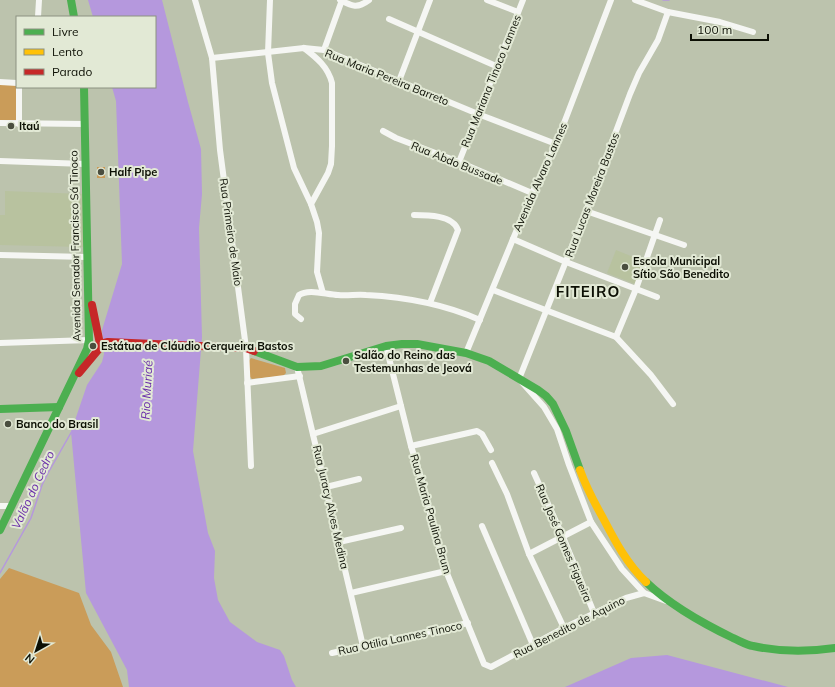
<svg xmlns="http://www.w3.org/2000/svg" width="835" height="687" viewBox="0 0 835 687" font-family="Mulish,sans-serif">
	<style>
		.built { fill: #b8c29f }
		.green { fill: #ca9c59 }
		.water { fill: #b598dd }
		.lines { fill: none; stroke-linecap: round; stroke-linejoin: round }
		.stream { stroke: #b598dd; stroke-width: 1.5 }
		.street { stroke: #f5f6f3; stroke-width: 6 }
		.fast { stroke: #4caf50; stroke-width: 8 }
		.slow { stroke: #ffc107; stroke-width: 8 }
		.jam { stroke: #c62828; stroke-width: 8 }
		.poi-dot { fill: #4a4e3f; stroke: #e2e9d5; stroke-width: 1.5 }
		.labels { text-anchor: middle; stroke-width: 4; stroke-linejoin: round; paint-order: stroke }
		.street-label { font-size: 11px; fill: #0c0f04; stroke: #e2e9d5 }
		.poi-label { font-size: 11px; font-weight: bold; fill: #0c0f04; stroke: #e2e9d5; text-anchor: start }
		.water-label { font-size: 12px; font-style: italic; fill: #692ca9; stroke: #e2e9d5 }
		.district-label { font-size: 15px; font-weight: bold; letter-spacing: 1px; fill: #0c0f04; stroke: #e2e9d5 }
	</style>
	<rect width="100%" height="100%" fill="#bcc3ad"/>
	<g class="built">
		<path d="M5,191L83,194V247L0,245V215H5Z"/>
		<path d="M616,250L643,261L635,284L607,273Z"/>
	</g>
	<g class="green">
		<path d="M0,83L17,84V120H0Z"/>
		<rect x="97" y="167" width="8" height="11"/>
		<path d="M251,358L285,368L286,373L283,376L252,379L250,377L248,362Z"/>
		<path d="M9,568L79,593L91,625L111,652L123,687H0V579Z"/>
	</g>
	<g class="water">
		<path d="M88,0H162L188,102L201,149L202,194L199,228L202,337L193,451L208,533L215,551L214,578L218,600L230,622L257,642L280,650L284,656L292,680L296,687H129L127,670L86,593L71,432L87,385L102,362L104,354L102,330L122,264L116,101L112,87H155V17H93Z"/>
		<path d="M667,655L788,687H565L631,658Z"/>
	</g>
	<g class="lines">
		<g class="stream">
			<path d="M663,0H669"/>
			<path d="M0,573L31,518L42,485L48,473L72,431"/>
		</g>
		<g class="street">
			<path d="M195,0L212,58L220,150L246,348L251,466"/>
			<path d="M270,0L268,53L272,83L294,168L311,204"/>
			<path d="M340,0C352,6 357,9 369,0"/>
			<path d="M487,0L518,12"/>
			<path d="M635,0L668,12L720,22L753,32"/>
			<path d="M38,17L39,0"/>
			<path d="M389,19L496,66"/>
			<path d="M304,48C317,58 328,67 332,83V146L331,164L328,173L311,204L317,222L319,233L317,272L323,293"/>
			<path d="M324,50L342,0"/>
			<path d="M212,58L304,48L324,50L478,114L556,144"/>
			<path d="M399,81L430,0"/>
			<path d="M0,82L17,83"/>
			<path d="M19,87V124"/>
			<path d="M0,123L84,124"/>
			<path d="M383,131L396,138L459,162L532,193"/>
			<path d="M0,161L85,164"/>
			<path d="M459,162L523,0"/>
			<path d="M586,211L684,245"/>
			<path d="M414,215C427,215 453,215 458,230L430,303"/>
			<path d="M513,239L566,262L657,297"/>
			<path d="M0,255L87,257"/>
			<path d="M493,290L616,337L651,375L673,404"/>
			<path d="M301,319L295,314V304L299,295C309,288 327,295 338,295C348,296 357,294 366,295C406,297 444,304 480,320"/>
			<path d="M616,337L636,289L660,220"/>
			<path d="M0,343L89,340"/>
			<path d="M386,346L411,446L424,488L435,534L446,571L484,664L491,667L564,628L626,598L644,593L666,601"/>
			<path d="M466,353L532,193L556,144L611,0"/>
			<path d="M297,367L363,646"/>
			<path d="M247,383L300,376"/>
			<path d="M313,434L401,406"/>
			<path d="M411,446L477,431L482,434L491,450"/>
			<path d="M492,463L507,494L529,554L564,628"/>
			<path d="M534,473L563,537L594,613"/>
			<path d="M326,487L359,479"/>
			<path d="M0,506H12"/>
			<path d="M482,526L533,645"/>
			<path d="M339,542L401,528"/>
			<path d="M529,554L591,522"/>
			<path d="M351,593L446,571"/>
			<path d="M644,593L622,569L591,522L569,465L557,429L544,407L519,379L586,211L630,94L639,73L658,40L668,12"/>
			<path d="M332,653L468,623"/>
		</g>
		<g class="fast">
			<path d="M71,0L74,17"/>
			<path d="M254,351L297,367L321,366L386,346L402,344H417L466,353L489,361L538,390L546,396L553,404L566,431L580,470"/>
			<path d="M0,409L59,407"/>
			<path d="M0,530L87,349L89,340L84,87"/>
			<path d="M646,582C670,605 704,624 733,638C740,641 746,645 753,646C780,652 808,652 835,648"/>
		</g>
		<path class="slow" d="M580,470C586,487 594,502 603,518C615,541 627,564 646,582"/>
		<g class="jam">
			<path d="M100,344L108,342L246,348L254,351"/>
			<path d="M79,373L99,349L100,344L92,305"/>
		</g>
	</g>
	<g class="poi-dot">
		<circle cx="11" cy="126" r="4"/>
		<circle cx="101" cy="172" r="4"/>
		<circle cx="625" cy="267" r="4"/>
		<circle cx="93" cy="346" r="4"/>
		<circle cx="346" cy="361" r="4"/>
		<circle cx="8" cy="424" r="4"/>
	</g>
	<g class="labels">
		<g class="street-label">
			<text transform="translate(387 77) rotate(22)" y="4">Rua Maria Pereira Barreto</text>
			<text transform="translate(491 81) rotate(-68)" y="4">Rua Mariana Tinoco Lannes</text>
			<text transform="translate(457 163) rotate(22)" y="4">Rua Abdo Bussade</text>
			<text transform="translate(540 177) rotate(-66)" y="4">Avenida Alvaro Lannes</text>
			<text transform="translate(592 195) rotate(-69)" y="4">Rua Lucas Moreira Bastos</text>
			<text transform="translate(231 232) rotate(82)" y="4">Rua Primeiro de Maio</text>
			<text transform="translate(75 246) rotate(-91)" y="4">Avenida Senador Francisco Sá Tinoco</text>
			<text transform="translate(331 507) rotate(77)" y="4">Rua Juracy Alves Medina</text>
			<text transform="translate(431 514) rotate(74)" y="4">Rua Maria Paulina Brum</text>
			<text transform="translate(564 543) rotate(67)" y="4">Rua José Gomes Figueira</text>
			<text transform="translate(569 627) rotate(-27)" y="4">Rua Benedito de Aquino</text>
			<text transform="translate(400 638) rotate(-12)" y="4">Rua Otilia Lannes Tinoco</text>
		</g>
		<g class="poi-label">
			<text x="19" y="130">Itaú</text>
			<text x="109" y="176">Half Pipe</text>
			<text x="633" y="265">Escola Municipal<tspan x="633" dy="13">Sítio São Benedito</tspan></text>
			<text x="101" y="350">Estátua de Cláudio Cerqueira Bastos</text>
			<text x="354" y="359">Salão do Reino das<tspan x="354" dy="13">Testemunhas de Jeová</tspan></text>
			<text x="16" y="428">Banco do Brasil</text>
		</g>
		<g class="water-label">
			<text transform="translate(147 390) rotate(-87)" y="4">Rio Muriaé</text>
			<text transform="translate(33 490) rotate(-65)" y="4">Valão do Cedro</text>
		</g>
		<g class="district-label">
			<text x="588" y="297">FITEIRO</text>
		</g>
	</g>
	<rect x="16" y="16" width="140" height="72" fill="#e2e9d5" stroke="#8c9281"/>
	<rect x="24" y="29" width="20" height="6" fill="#4caf50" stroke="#8c9281"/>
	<text x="52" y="36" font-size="12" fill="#0c0f04">Livre</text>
	<rect x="24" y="49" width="20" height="6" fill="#ffc107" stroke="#8c9281"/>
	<text x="52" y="56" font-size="12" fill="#0c0f04">Lento</text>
	<rect x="24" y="69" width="20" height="6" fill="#c62828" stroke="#8c9281"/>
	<text x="52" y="76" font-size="12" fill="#0c0f04">Parado</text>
	<g transform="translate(36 651) rotate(219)" stroke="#e2e9d5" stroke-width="3" paint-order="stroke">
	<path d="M0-3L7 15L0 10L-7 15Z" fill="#0c0f04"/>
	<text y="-6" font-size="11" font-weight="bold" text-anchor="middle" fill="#0c0f04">N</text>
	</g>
	<path d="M691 34v6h77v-6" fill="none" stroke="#0c0f04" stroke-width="2"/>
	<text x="697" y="34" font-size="12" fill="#0c0f04" stroke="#e2e9d5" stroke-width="3" paint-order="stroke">100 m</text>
</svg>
